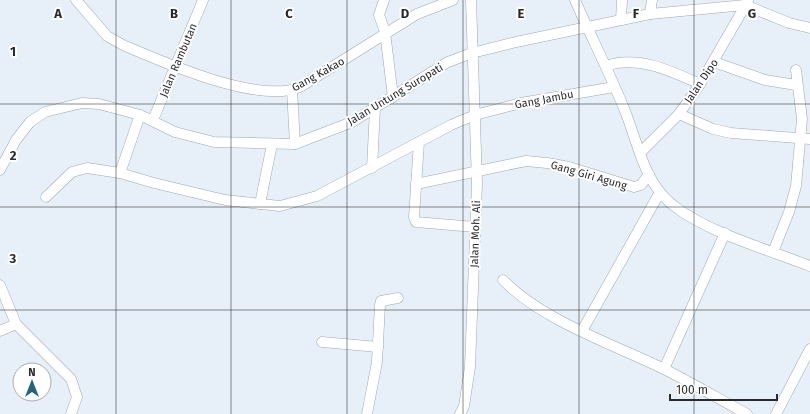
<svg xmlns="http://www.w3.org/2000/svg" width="810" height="414" viewBox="0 0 810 414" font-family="'Fira Sans',sans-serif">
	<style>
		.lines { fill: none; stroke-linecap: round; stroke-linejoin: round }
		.minor-casing { stroke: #9fa8af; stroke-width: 11 }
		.minor { stroke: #fff; stroke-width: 10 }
		.grid { fill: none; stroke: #282b2e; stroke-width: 1; stroke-opacity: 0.55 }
		.labels { text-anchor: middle; stroke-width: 4; stroke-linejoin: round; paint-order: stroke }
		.street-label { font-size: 11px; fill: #282b2e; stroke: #fff }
		.grid-label { font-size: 13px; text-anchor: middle; font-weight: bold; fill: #282b2e; stroke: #fff; stroke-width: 4; stroke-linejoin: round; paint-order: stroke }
	</style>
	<rect width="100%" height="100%" fill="#e7f0f8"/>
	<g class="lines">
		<g class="minor-casing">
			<g id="minor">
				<path d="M76,0L107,36L123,45C163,62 259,105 300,87L417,14L453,0"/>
				<path d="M384,0L379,15L385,32L393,97"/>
				<path d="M575,0C591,37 610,73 625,111C638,143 644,184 674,206C709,233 769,250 810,266"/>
				<path d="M650,14L652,0"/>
				<path d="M621,20L622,0"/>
				<path d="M714,62L765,80L796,85"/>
				<path d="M606,66C638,55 671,71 700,84"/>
				<path d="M292,90L295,144"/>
				<path d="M679,114L713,129L731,133L810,139"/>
				<path d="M153,120L203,0"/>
				<path d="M419,142L414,217L416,222L475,227"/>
				<path d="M640,153L679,114L700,84L748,1"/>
				<path d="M372,168L375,108"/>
				<path d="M0,170L16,140L30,122L45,112L82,103L99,104L140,115L175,132L214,142L295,144L352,122L448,62L472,53L516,42L650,14L745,5L789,23L810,28"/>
				<path d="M120,173L140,115"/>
				<path d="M416,184L526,161L547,163L569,167L634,187L641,185L649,174"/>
				<path d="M46,197L72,172L87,168L120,173L154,183L225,200L280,206L317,196L451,125L475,115L521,103L614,87"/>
				<path d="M260,204L272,144"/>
				<path d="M773,252L789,212L796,186L802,119L796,70"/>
				<path d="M503,280C543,321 613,344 664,369C692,383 719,399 747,414"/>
				<path d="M0,285L16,324L71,379L77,397L71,414"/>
				<path d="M0,331L16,324"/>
				<path d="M582,331L660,192"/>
				<path d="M322,342L378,347"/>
				<path d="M664,369L725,233"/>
				<path d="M367,414L377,362L380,305L381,301L398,298"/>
				<path d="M460,414L464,406L470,367L477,183L471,0"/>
				<path d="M776,414L810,349"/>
			</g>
		</g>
		<use href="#minor" class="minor"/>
	</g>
	<path class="grid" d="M116,0V414M231,0V414M347,0V414M463,0V414M579,0V414M694,0V414M0,104H810M0,207H810M0,310H810"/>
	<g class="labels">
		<g class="street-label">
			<text transform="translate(178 60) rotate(-67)" y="4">Jalan Rambutan</text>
			<text transform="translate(318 74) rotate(-29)" y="4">Gang Kakao</text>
			<text transform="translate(701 81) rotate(-56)" y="4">Jalan Dipo</text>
			<text transform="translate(395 94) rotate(-31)" y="4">Jalan Untung Suropati</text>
			<text transform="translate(544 99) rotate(-11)" y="4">Gang Jambu</text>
			<text transform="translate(589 175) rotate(16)" y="4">Gang Giri Agung</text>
			<text transform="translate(475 234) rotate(-88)" y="4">Jalan Moh. Ali</text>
		</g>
	</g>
	<g class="grid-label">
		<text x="58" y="18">A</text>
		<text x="174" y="18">B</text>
		<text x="289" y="18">C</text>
		<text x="405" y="18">D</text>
		<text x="521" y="18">E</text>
		<text x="636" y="18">F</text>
		<text x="752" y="18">G</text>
		<text x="13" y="56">1</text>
		<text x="13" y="160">2</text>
		<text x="13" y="263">3</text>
	</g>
	<g transform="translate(32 382)"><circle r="19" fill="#ffffff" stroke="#a9aaab"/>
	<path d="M0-3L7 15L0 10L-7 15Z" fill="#216576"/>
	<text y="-6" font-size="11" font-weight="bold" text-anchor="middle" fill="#282b2e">N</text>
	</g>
	<path d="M670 394v6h107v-6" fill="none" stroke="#282b2e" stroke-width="2"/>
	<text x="676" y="394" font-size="12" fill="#282b2e" stroke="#ffffff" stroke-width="3" paint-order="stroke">100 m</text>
</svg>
